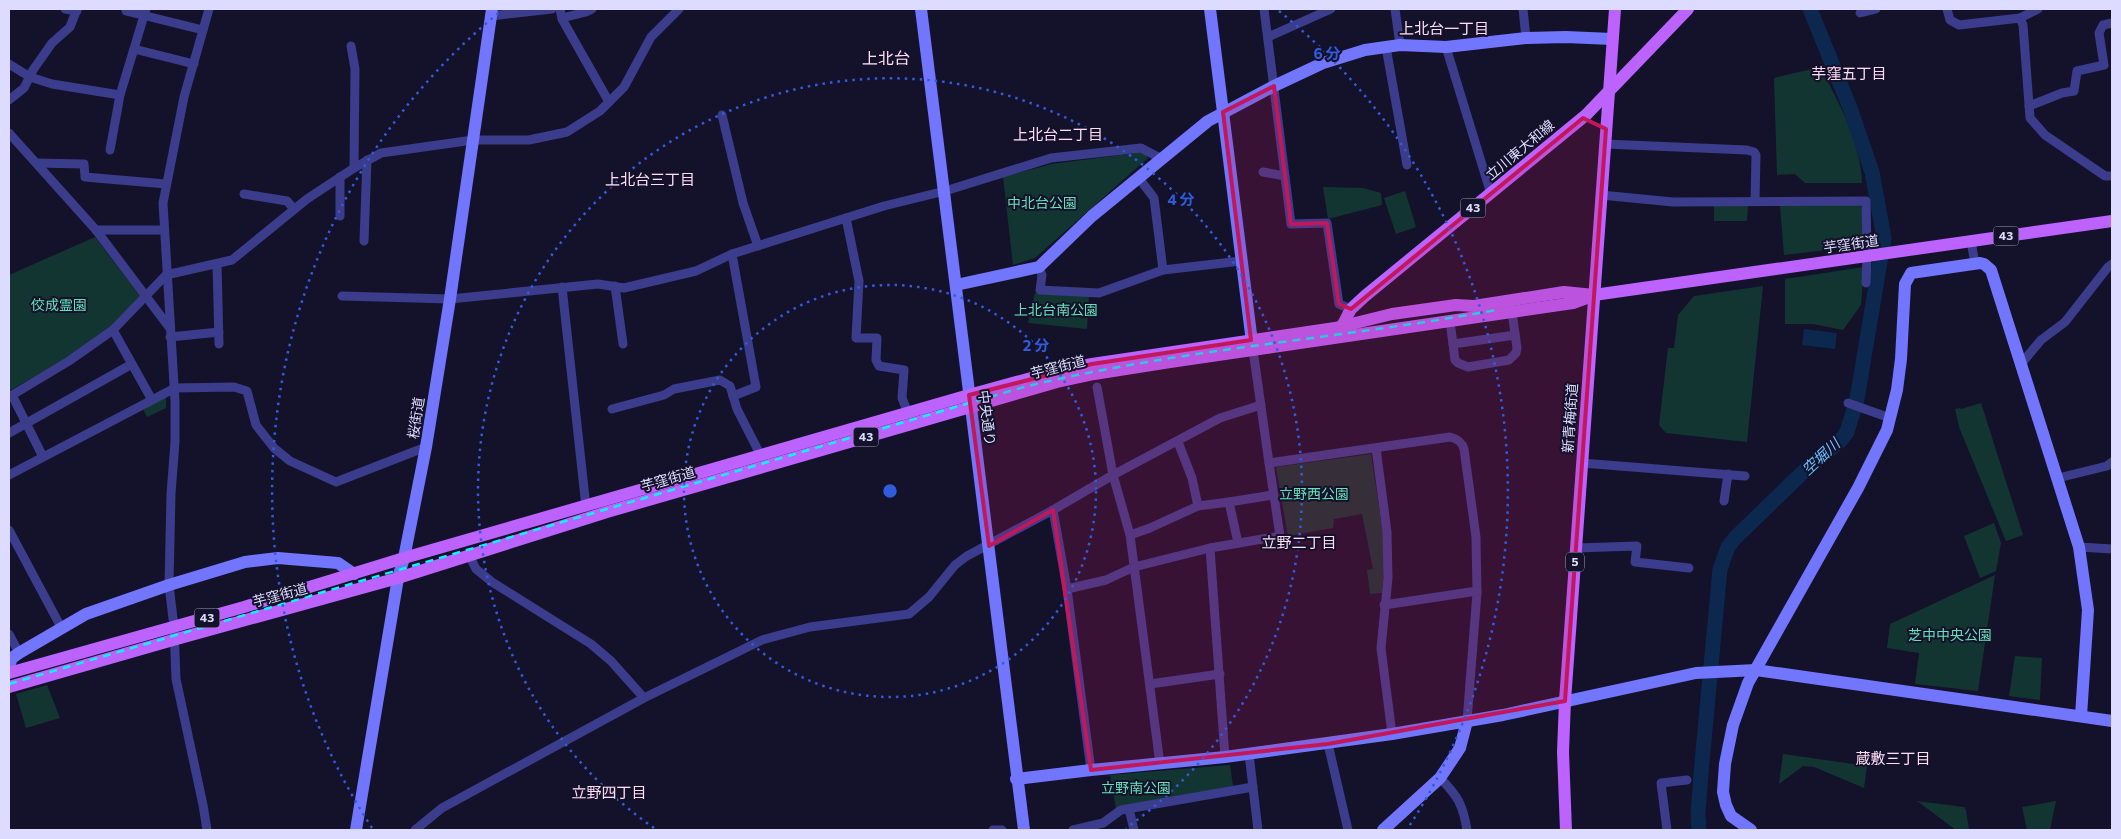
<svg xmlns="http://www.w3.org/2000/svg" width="2121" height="839" viewBox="0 0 2121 839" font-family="Commissioner,'Noto Sans JP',sans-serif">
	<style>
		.green { fill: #133532 }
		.water { fill: #0c284f }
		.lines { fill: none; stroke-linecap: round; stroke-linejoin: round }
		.river { stroke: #0c284f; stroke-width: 15 }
		.street { stroke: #3b3c8b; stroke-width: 9 }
		.secondary { stroke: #7276ff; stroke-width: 12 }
		.primary { stroke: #bb62ff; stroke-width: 12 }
		.rail { stroke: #07f4ff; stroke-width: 2.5; stroke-dasharray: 8 6; stroke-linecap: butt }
		.marked { fill: #c2185b; fill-opacity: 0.2; stroke: #c2185b; stroke-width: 4; stroke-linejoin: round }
		.ring { fill: none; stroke: #305cdc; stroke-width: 2.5; stroke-dasharray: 2.5 5 }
		.labels { text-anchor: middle; stroke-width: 4; stroke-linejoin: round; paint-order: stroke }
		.shield { fill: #14112b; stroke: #a19ebf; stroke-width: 1 }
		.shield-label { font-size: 12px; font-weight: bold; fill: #dddbff }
		.street-label { font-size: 14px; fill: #dddbff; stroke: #14112b }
		.park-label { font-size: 14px; fill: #63e3bb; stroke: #14112b }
		.neighbourhood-label { font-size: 15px; fill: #ffddf4; stroke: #14112b }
		.water-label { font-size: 15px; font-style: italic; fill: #69c2ff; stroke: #14112b }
		.quarter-label { font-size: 16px; fill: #ffddf4; stroke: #14112b }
		.centre { fill: #305cdc; stroke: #14112b; stroke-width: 2.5 }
		.ring-label { font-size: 15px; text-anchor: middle; font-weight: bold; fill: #305cdc; stroke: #14112b; stroke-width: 4; stroke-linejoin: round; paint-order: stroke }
	</style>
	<rect width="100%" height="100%" fill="#14112b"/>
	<g class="green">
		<path d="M1820,67C1839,103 1861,142 1862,183H1805L1795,174L1777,175L1774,78Z"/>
		<path d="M1143,152L1148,158L1035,258L1013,265L1003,177L1052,164Z"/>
		<path d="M1323,187L1363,188L1381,193L1382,205L1328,219Z"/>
		<path d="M1405,191L1416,227L1396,234L1384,198Z"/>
		<path d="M1748,204L1747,221H1714V205Z"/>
		<path d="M1858,204L1862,208V246L1784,255L1780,205Z"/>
		<path d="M95,237L140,296L110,329L65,359L9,391V275Z"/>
		<path d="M1864,267L1861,305L1843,330L1813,324H1785V279Z"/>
		<path d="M1763,286L1747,442L1666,433L1659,425L1668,348H1674L1678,315L1694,296Z"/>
		<path d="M1035,293L1089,296L1087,329L1028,323Z"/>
		<path d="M166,391V408L147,417L141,405Z"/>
		<path d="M1981,403L2023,535L2006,541L1959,427L1955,409L1960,408L1961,409Z"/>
		<path d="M1371,454L1386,553L1382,593L1370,594L1367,570L1373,569L1362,514L1334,519L1333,528L1288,536L1276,467Z"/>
		<path d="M1994,523L2001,543L1996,571L1980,578L1964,536Z"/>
		<path d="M1995,575L1978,691L1915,684L1919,653L1887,648L1890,624Z"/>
		<path d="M2015,656L2042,658L2040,700L2009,696Z"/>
		<path d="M47,685L60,718L26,728L16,694Z"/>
		<path d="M1783,754L1867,766L1864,788L1814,767L1803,766L1779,784Z"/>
		<path d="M1230,765L1233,786L1116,809L1110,775Z"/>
		<path d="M1917,801L1964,807L1966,810L1969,830H1956Z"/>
		<path d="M2056,801L2050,830H2027L2022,807Z"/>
	</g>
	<path class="water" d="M1804,329L1837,333L1835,349L1802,345Z"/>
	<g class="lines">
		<path class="river" d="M1699,830L1698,814L1701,773L1720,569L1728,547L1735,538L1802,473L1841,440L1847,432L1857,399L1884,238L1872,172L1850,108L1810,9"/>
		<g class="street">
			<path d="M65,9L77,11"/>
			<path d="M560,9L562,19L609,102"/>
			<path d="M1264,9L1291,224L1327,223L1339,304L1351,309"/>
			<path d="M1395,9L1400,45"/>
			<path d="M1523,9L1526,38"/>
			<path d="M1947,9L1950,20L1959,25L2020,18L2023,25L2030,118L2045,135L2105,176H2112"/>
			<path d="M126,11L203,30"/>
			<path d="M1860,13L1876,9"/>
			<path d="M491,16L552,9"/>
			<path d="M562,18L586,12L592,9"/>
			<path d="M2020,18L2038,9"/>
			<path d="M1268,37L1331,9"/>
			<path d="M351,46L355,69L354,168"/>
			<path d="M1386,47L1407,165"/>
			<path d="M1446,47L1491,194"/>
			<path d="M134,49L194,64"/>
			<path d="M9,64L30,77L52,84L120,95"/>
			<path d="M9,100L24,88L33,70L52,43L70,27L77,9"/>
			<path d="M2029,106L2062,93L2074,91L2077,71L2104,65L2099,33L2103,25L2112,23"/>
			<path d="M722,115L743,203L758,246"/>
			<path d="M9,133L96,230L169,327"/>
			<path d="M1605,144L1747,150L1754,152L1756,155L1755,201"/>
			<path d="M110,150L120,95L146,9"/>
			<path d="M36,163L84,164L85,177L166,184"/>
			<path d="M1263,172L1285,176"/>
			<path d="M340,177V216"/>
			<path d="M1138,177L1154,198L1163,270"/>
			<path d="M244,194L287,201L294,209"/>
			<path d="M1601,195L1673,202L1866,201L1867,256L1866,283"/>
			<path d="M846,218L859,281L856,338H877L876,360L879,366L904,370L902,398L908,413"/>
			<path d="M96,230H163"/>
			<path d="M364,241L367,160"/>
			<path d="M1971,241L1975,264"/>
			<path d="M732,254L756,387L733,396"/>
			<path d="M217,264L219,344"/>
			<path d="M1039,267L1042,275L1040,290L1099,293L1163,270L1241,261"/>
			<path d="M615,286L623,344"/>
			<path d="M562,287L586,507"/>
			<path d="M342,296L450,299L598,284L624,288L696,271L732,254L884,206L945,191L1051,158L1141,148L1160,158"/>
			<path d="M1450,321L1455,360L1458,363L1468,367L1509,360L1516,353L1517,348L1512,312L1508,308"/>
			<path d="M113,330L152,400"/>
			<path d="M170,337L219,332"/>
			<path d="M1453,344L1515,335"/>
			<path d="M1253,350L1269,463"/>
			<path d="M2021,364L2041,340L2065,322L2108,267L2112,264"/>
			<path d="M1097,387L1113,475L1220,418L1261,405"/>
			<path d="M12,395L43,457"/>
			<path d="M9,397L69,361L113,330L166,275L232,260L307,199L354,168L381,153L473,140H529L567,132L600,111L624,87L651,37L679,9"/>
			<path d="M1848,403L1890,418"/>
			<path d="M612,409L664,395L674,389L720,380L730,386L737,409L761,456"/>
			<path d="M9,433L132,364"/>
			<path d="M1376,448L1387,532L1388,578L1381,648L1392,734"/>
			<path d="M1582,463L1745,476"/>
			<path d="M9,475L175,388L234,387L247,391L256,425L274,448L290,461L336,482L426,447"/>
			<path d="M2058,478L2107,466L2112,462"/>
			<path d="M1724,501L1728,474"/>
			<path d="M1229,502L1273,495"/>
			<path d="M1198,506L1229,502L1238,543"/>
			<path d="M9,530L62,629"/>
			<path d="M1130,535L1160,764"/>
			<path d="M2079,547L2112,549"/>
			<path d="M1210,548L1225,757"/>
			<path d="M1576,548L1637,546L1635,562L1689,568"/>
			<path d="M469,555L476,569L492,582L591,644L611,661L644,698"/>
			<path d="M1067,589L1106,580L1134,567L1210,548L1280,536L1269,463L1450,437C1458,439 1462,442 1464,449L1476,537L1477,593L1467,721"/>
			<path d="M1384,605L1477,591"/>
			<path d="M9,634L19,653"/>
			<path d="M1150,684L1220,674"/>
			<path d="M1328,744L1348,830"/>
			<path d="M1249,754L1258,830"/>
			<path d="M1091,770L1067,589L1053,510L1113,475L1130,535L1150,528L1198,506L1192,478L1178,442"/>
			<path d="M1440,778C1458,796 1463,805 1467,830"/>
			<path d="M1129,809L1134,830"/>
			<path d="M207,830L203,805L176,679L174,627L169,585L171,494L175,442V401L163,203L184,97L209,9"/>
			<path d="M415,830L442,808L644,698L762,640L810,627L909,614L929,597L955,565L967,556L1053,510"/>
			<path d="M993,830H1002"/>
			<path d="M1073,830L1103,823L1121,810L1253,787"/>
			<path d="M1667,830L1661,783L1687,780"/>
		</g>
		<g class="secondary">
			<path d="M921,9L1024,830"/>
			<path d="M1210,9L1253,350"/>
			<path d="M956,285L1039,267L1092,216L1208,121L1274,86L1323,63L1365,50L1400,45L1446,47L1526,38L1566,37L1612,39"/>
			<path d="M9,666L12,658L19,653L86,614L169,585L245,562L278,558L338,563L354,574"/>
			<path d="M1016,779L1091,770L1225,757L1392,734L1503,715L1696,673L1756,670L2112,721"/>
			<path d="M356,830L398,578L404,558L426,447L450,299L492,9"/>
			<path d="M1383,830L1440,778L1460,748L1467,721"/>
			<path d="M1751,830L1731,816L1726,805L1723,792L1725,764L1733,725L1748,683L1858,488L1887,430L1897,390L1901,359L1905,284L1911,273L1980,263L1984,264L1991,270L2079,547L2088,610L2081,716"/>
		</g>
		<g class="primary">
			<path d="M1342,326L1351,309L1365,296L1586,115L1688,9"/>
			<path d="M9,673L244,607L404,558L969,395L1053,372L1092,364L1335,328L1392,314L1456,305L1474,306L1564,292L1594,295L2112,221"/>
			<path d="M9,687L173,640L398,578L607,512L1057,382L1094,374L1170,362L1573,303L1592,296"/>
			<path d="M1566,830L1563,752L1565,701L1615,9"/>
		</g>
		<path class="rail" d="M9,684L1024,387C1179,349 1339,339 1496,310"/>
	</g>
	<path class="marked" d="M1274,86L1291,224L1327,223L1339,304L1351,309L1583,118L1606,129L1565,701L1328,744L1091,770L1053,510L989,546L969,395L1092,364L1251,340L1223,112Z"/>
	<g class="ring">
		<circle cx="890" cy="491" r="206"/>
		<path d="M654 828A412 412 0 1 1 1126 828"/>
		<path d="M372 828A618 618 0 0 1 501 11M1279 11A618 618 0 0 1 1408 828"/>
	</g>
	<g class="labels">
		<g class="shield">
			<rect x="1460.5" y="198.5" width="25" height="19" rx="4"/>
			<rect x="1993.5" y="226.5" width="25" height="19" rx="4"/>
			<rect x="853.5" y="427.5" width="25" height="19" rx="4"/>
			<rect x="1566" y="552.5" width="18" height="19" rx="4"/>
			<rect x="194.5" y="608.5" width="25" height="19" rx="4"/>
		</g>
		<g class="shield-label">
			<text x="1473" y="212">43</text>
			<text x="2006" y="240">43</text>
			<text x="866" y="441">43</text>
			<text x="1575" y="566">5</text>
			<text x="207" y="622">43</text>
		</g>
		<g class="street-label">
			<text transform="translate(1520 150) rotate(-40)" y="5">立川東大和線</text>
			<text transform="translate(1851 244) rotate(-8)" y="5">芋窪街道</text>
			<text transform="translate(1058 367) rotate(-14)" y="5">芋窪街道</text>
			<text transform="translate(416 418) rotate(-81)" y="5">桜街道</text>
			<text transform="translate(987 418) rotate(83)" y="5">中央通り</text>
			<text transform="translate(1570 418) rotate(-86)" y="5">新青梅街道</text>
			<text transform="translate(668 479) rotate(-16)" y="5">芋窪街道</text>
			<text transform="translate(280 595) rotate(-15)" y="5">芋窪街道</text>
		</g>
		<g class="park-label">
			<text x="1042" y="208">中北台公園</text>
			<text x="59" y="310">佼成霊園</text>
			<text x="1056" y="315">上北台南公園</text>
			<text x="1314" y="499">立野西公園</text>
			<text x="1950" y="640">芝中中央公園</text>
			<text x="1136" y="793">立野南公園</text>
		</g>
		<g class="neighbourhood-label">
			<text x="1444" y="34">上北台一丁目</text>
			<text x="1849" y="79">芋窪五丁目</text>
			<text x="1058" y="140">上北台二丁目</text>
			<text x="650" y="185">上北台三丁目</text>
			<text x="1299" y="548">立野二丁目</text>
			<text x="1893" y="764">蔵敷三丁目</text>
			<text x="609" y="798">立野四丁目</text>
		</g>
		<g class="water-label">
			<text transform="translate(1821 457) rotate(-43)" y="5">空堀川</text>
		</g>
		<g class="quarter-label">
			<text x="886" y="64">上北台</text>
		</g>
	</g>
	<circle cx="890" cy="491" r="8" class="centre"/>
	<g class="ring-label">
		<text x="1327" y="59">6 分</text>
		<text x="1181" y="205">4 分</text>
		<text x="1036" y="351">2 分</text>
	</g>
	<rect width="2121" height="839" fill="none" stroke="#dddbff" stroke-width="20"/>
</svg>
